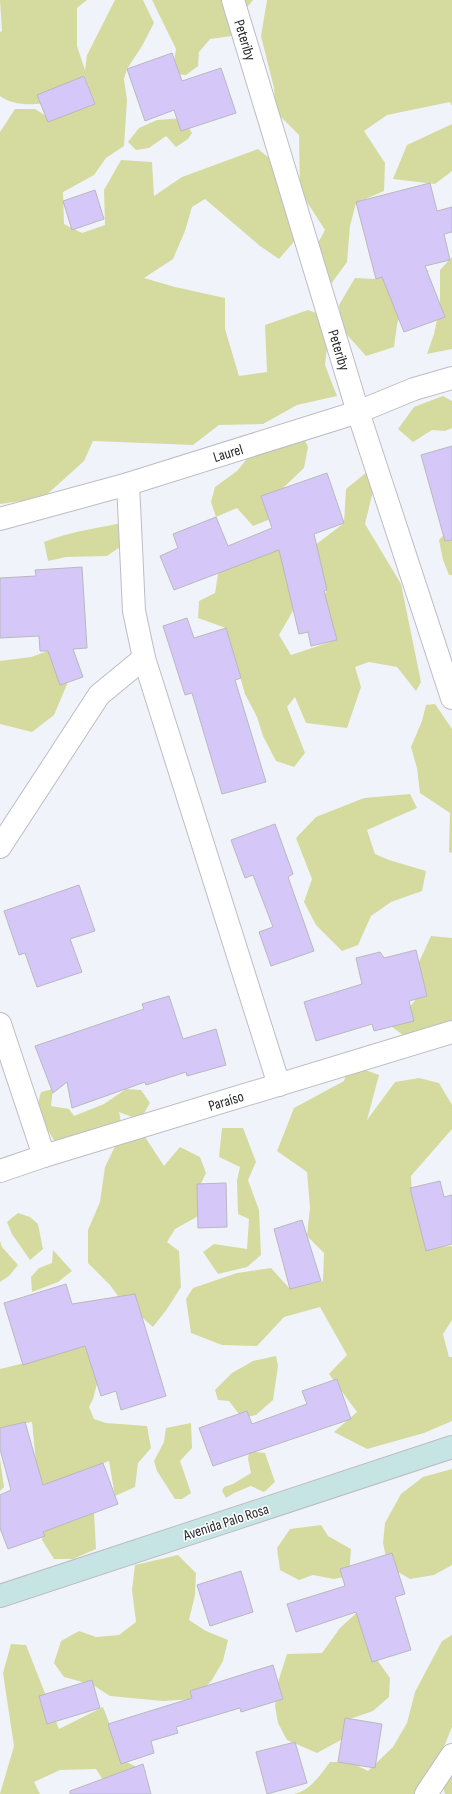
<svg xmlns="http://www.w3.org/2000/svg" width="452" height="1794" viewBox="0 0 452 1794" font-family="'Sofia Sans Condensed',sans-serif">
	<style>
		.green { fill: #d5db9f }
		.building { fill: #d5c8f9; stroke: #b9b8be }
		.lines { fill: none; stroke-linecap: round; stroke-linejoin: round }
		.minor-casing { stroke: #bcbdc4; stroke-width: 24 }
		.secondary-casing { stroke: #bcbdc4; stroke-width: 24 }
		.minor { stroke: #fff; stroke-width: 22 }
		.secondary { stroke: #c7e4e4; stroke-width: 22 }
		.labels { text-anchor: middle; stroke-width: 3; stroke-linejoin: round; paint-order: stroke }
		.street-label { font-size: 15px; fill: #292a2c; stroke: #fff }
	</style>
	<rect width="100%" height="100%" fill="#f1f3fa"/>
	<g class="green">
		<path d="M0,0H87L77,8V46L85,70L87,55L115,0H143L154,23L142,46L127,69L124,79L127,100L124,146L106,158L94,175L63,192L64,224L82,233L105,225L104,190L121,160L152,162L154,196L182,177L258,149L285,171L303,231L279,259L260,246L205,199L192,207L185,231L173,259L144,278L175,287L225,298V329L239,376L267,372L265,325L308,310L330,318L325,365L337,396L297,405L263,424L219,425L193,445L93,441L84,461L43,498L0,504V132L15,109H35L51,119L95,103L84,75L80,85C71,90 62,97 52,101C36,106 13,106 0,96V32L2,31Z"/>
		<path d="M152,0H253L244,11L232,36L210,39L199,52L198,66L186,75L172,74L176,49Z"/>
		<path d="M267,0H452V106L450,102L387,115L364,131L385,163L384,191L356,203L350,226L347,262L328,288L311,256L325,230L300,191L299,135L276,112L274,88L261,36Z"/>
		<path d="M183,118L192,133L188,139L176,147L166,136L149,148L136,150L128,142L139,128L157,120Z"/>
		<path d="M452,124V171L435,184L393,179L407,145Z"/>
		<path d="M452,257V349L427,354L434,334L440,306V270Z"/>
		<path d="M406,262L429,271L406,288L397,325L394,347L366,356L342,329L339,305L355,278L376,279Z"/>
		<path d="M443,396L452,401V428L445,431L432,430L413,442L398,429L414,407Z"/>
		<path d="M297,423L308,447L304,468L283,488L273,518L253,526L237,508L216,517L211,502L215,487L237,471L250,455Z"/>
		<path d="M367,472L373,491L365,524L401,584L421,682L416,691L397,667L369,662L355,667L361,687L347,728L306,723L295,697L287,707L305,753L294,767L276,761L263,736L257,717L245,694L226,628L198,618L199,601L215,593L218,574L290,528L297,604L279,635L291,655L336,640L334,628L316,611L327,590L314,546L344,523L346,489Z"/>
		<path d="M130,521V540L107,556L66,557L48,561L44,542C71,531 101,528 130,521Z"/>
		<path d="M452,529V575H449L443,560L439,540L448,530Z"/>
		<path d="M48,651L68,682L54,715L32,732L0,724V661L31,657Z"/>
		<path d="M435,704L452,729V853L449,852L450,813L420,793L417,768L411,747L422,721L426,705Z"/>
		<path d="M410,794L417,808L367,830L375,854L389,860L426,871L422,891L391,902L371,916L358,945L342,951L316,925L304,902L312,879L296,838L316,817L364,798Z"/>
		<path d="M431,936L452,938V1020L403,1035L388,1024L404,1014L421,993L419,962Z"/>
		<path d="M349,1064L379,1075L367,1120L395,1082L419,1078L439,1083L452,1105V1129L411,1176L412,1196L440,1247L452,1246V1320L443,1334L449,1357H452V1421L424,1433L367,1449L334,1432L357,1412L329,1374L347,1355L320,1307L284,1317L257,1346L222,1345L191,1333L186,1299L193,1288L237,1273L271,1268L290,1289L323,1281L324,1253L307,1236L310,1208L307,1172L277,1151L294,1108L344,1081Z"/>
		<path d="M53,1089L51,1106L69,1109L74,1116L104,1104L126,1089L141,1090L150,1103L140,1120L119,1112L121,1122L57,1145L49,1132L34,1118L41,1092Z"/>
		<path d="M222,1128H243L256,1162L248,1180L259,1210L261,1255L247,1267L218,1274L203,1252L214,1244L247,1249L249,1219L238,1214L237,1180L240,1167L219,1157Z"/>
		<path d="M122,1132L145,1137L164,1166L180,1147L200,1157L206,1173L197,1192L202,1214L175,1229L167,1242L179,1251L181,1287L167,1309L153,1327L118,1296L110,1285L88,1263V1230L100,1202L105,1167Z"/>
		<path d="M18,1213L30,1217L38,1224L43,1249L30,1260L12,1234L7,1222Z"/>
		<path d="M0,1241L2,1247L18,1265L9,1276L0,1282Z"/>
		<path d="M53,1250L72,1271L58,1282L32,1292L31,1277L39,1268L52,1263Z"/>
		<path d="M78,1312L103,1361L93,1399L89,1407L94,1419L106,1423L147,1426L151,1448L138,1463L135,1487L115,1496L109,1461L61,1479L94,1513L96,1549L73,1559H54L42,1540L43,1532L32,1422L0,1428V1369L49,1357Z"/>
		<path d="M276,1356L278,1366L273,1400L256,1415L242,1418L229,1401L218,1400L215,1390L232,1373L253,1361Z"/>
		<path d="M191,1423L192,1448L180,1461L191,1493L182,1499H175L157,1471L154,1461L164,1442L166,1428Z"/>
		<path d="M249,1451L265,1453L275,1482L264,1492L251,1486L234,1493L226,1498L222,1491L224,1487L233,1484L251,1473L248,1459Z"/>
		<path d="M0,1459L4,1487L0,1491Z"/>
		<path d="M452,1469V1565L434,1575L410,1579L388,1566L383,1543L385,1523L401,1494L423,1477Z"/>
		<path d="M321,1525L328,1536L351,1549L349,1576L334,1579L313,1575L299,1580L280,1570L277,1548L290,1529Z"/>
		<path d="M178,1555L196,1573L195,1595L189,1620L206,1631L228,1640L223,1661L212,1680L194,1699L163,1701L110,1696L93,1685L64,1677L54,1663L61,1641L79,1631L96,1637L119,1635L136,1622L132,1590L135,1565Z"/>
		<path d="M365,1605L375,1657L390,1678L389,1697L373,1711L347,1720L348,1736L317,1753L287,1740L278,1723L275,1706L279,1679L287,1654L322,1653L340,1628Z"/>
		<path d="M452,1635V1727L431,1778L418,1794H294C310,1791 321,1774 330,1762H350L368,1771L393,1747L407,1723L415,1692L442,1641Z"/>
		<path d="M11,1644L26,1645L59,1729L103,1707L124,1761L146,1771L139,1789L112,1794L96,1769L60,1770L34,1782L40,1794H0L14,1746L3,1673Z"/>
		<path d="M452,1762V1794H445L443,1786Z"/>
	</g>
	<g class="building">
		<path d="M172,53L182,81L221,68L236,113L181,131L174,110L145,121L127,69Z"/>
		<path d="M84,76L95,104L48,122L37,95Z"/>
		<path d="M430,183L437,211L452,207V232L444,234L450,260L425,266L445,317L404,332L382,277L376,279L356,202Z"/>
		<path d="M95,190L104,219L72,230L63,201Z"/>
		<path d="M452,446V540L445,541L421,455Z"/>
		<path d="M327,473L344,523L314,534L327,590L324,591L337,640L311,646L308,632L299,634L279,550L174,590L160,556L178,548L173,534L216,517L228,546L272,528L261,496Z"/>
		<path d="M82,567L87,648L73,649L83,677L60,685L48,651H40L39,636L0,638V578L36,576L35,570Z"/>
		<path d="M187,618L194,638L226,628L241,678L235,680L266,782L222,794L192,693L185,695L163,626Z"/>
		<path d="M275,824L293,874L288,877L314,951L271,966L259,932L273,927L253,875L245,878L231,840Z"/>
		<path d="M79,885L95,931L70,939L82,972L37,987L25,953L19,955L4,911Z"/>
		<path d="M416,950L427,996L409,1001L414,1021L374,1031L372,1024L316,1041L304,1002L362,984L356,958L380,952L384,958Z"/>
		<path d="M169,996L183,1039L216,1029L226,1065L187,1076L186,1072L146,1085L145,1082L72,1108L67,1082L53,1093L35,1046L144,1009L142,1004Z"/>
		<path d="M440,1181L444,1197L452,1195V1244L426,1251L410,1188Z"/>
		<path d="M226,1183L227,1227L198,1228L197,1184Z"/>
		<path d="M302,1220L321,1281L290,1289L274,1229Z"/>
		<path d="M66,1284L72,1304L135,1294L166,1396L121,1410L116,1391L101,1396L85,1346L23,1365L4,1303Z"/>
		<path d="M337,1379L351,1419L213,1466L199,1428L247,1411L252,1424L307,1404L302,1391Z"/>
		<path d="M25,1422L43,1485L103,1463L118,1504L43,1532L45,1536L8,1549L0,1528V1495L11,1490L0,1449V1428Z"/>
		<path d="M392,1553L405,1594L395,1597L411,1650L372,1662L356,1612L296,1632L287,1604L345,1586L340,1569Z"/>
		<path d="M241,1571L253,1612L210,1626L197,1585Z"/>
		<path d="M273,1665L283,1699L241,1712L240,1708L176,1727L178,1733L151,1741L154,1753L121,1764L108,1724L192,1698L190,1691Z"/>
		<path d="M92,1680L100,1708L47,1724L39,1696Z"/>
		<path d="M345,1718L382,1724L375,1768L338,1762Z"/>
		<path d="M295,1742L307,1783L267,1794L256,1752Z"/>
		<path d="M143,1764L151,1794H70V1791Z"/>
	</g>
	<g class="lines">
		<g class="minor-casing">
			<g id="minor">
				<path d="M233,0L358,412L452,698"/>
				<path d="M128,484L134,611L144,658L279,1085"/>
				<path d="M0,519L128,484L358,412L414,389L452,378"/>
				<path d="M0,847L99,695L144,658"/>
				<path d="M0,1024L44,1156"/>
				<path d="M0,1171L44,1156L452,1032"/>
				<path d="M426,1794L452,1755"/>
			</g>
		</g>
		<g class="secondary-casing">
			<path id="secondary" d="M0,1596L452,1447"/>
		</g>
		<use href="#minor" class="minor"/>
		<use href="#secondary" class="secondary"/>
	</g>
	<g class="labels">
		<g class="street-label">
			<text transform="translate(245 40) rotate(73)" y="5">Peteriby</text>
			<text transform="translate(339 350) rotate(73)" y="5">Peteriby</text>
			<text transform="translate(228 453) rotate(-17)" y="5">Laurel</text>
			<text transform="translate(226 1101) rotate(-17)" y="5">Paraíso</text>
			<text transform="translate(226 1522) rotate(-18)" y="5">Avenida Palo Rosa</text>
		</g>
	</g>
</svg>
